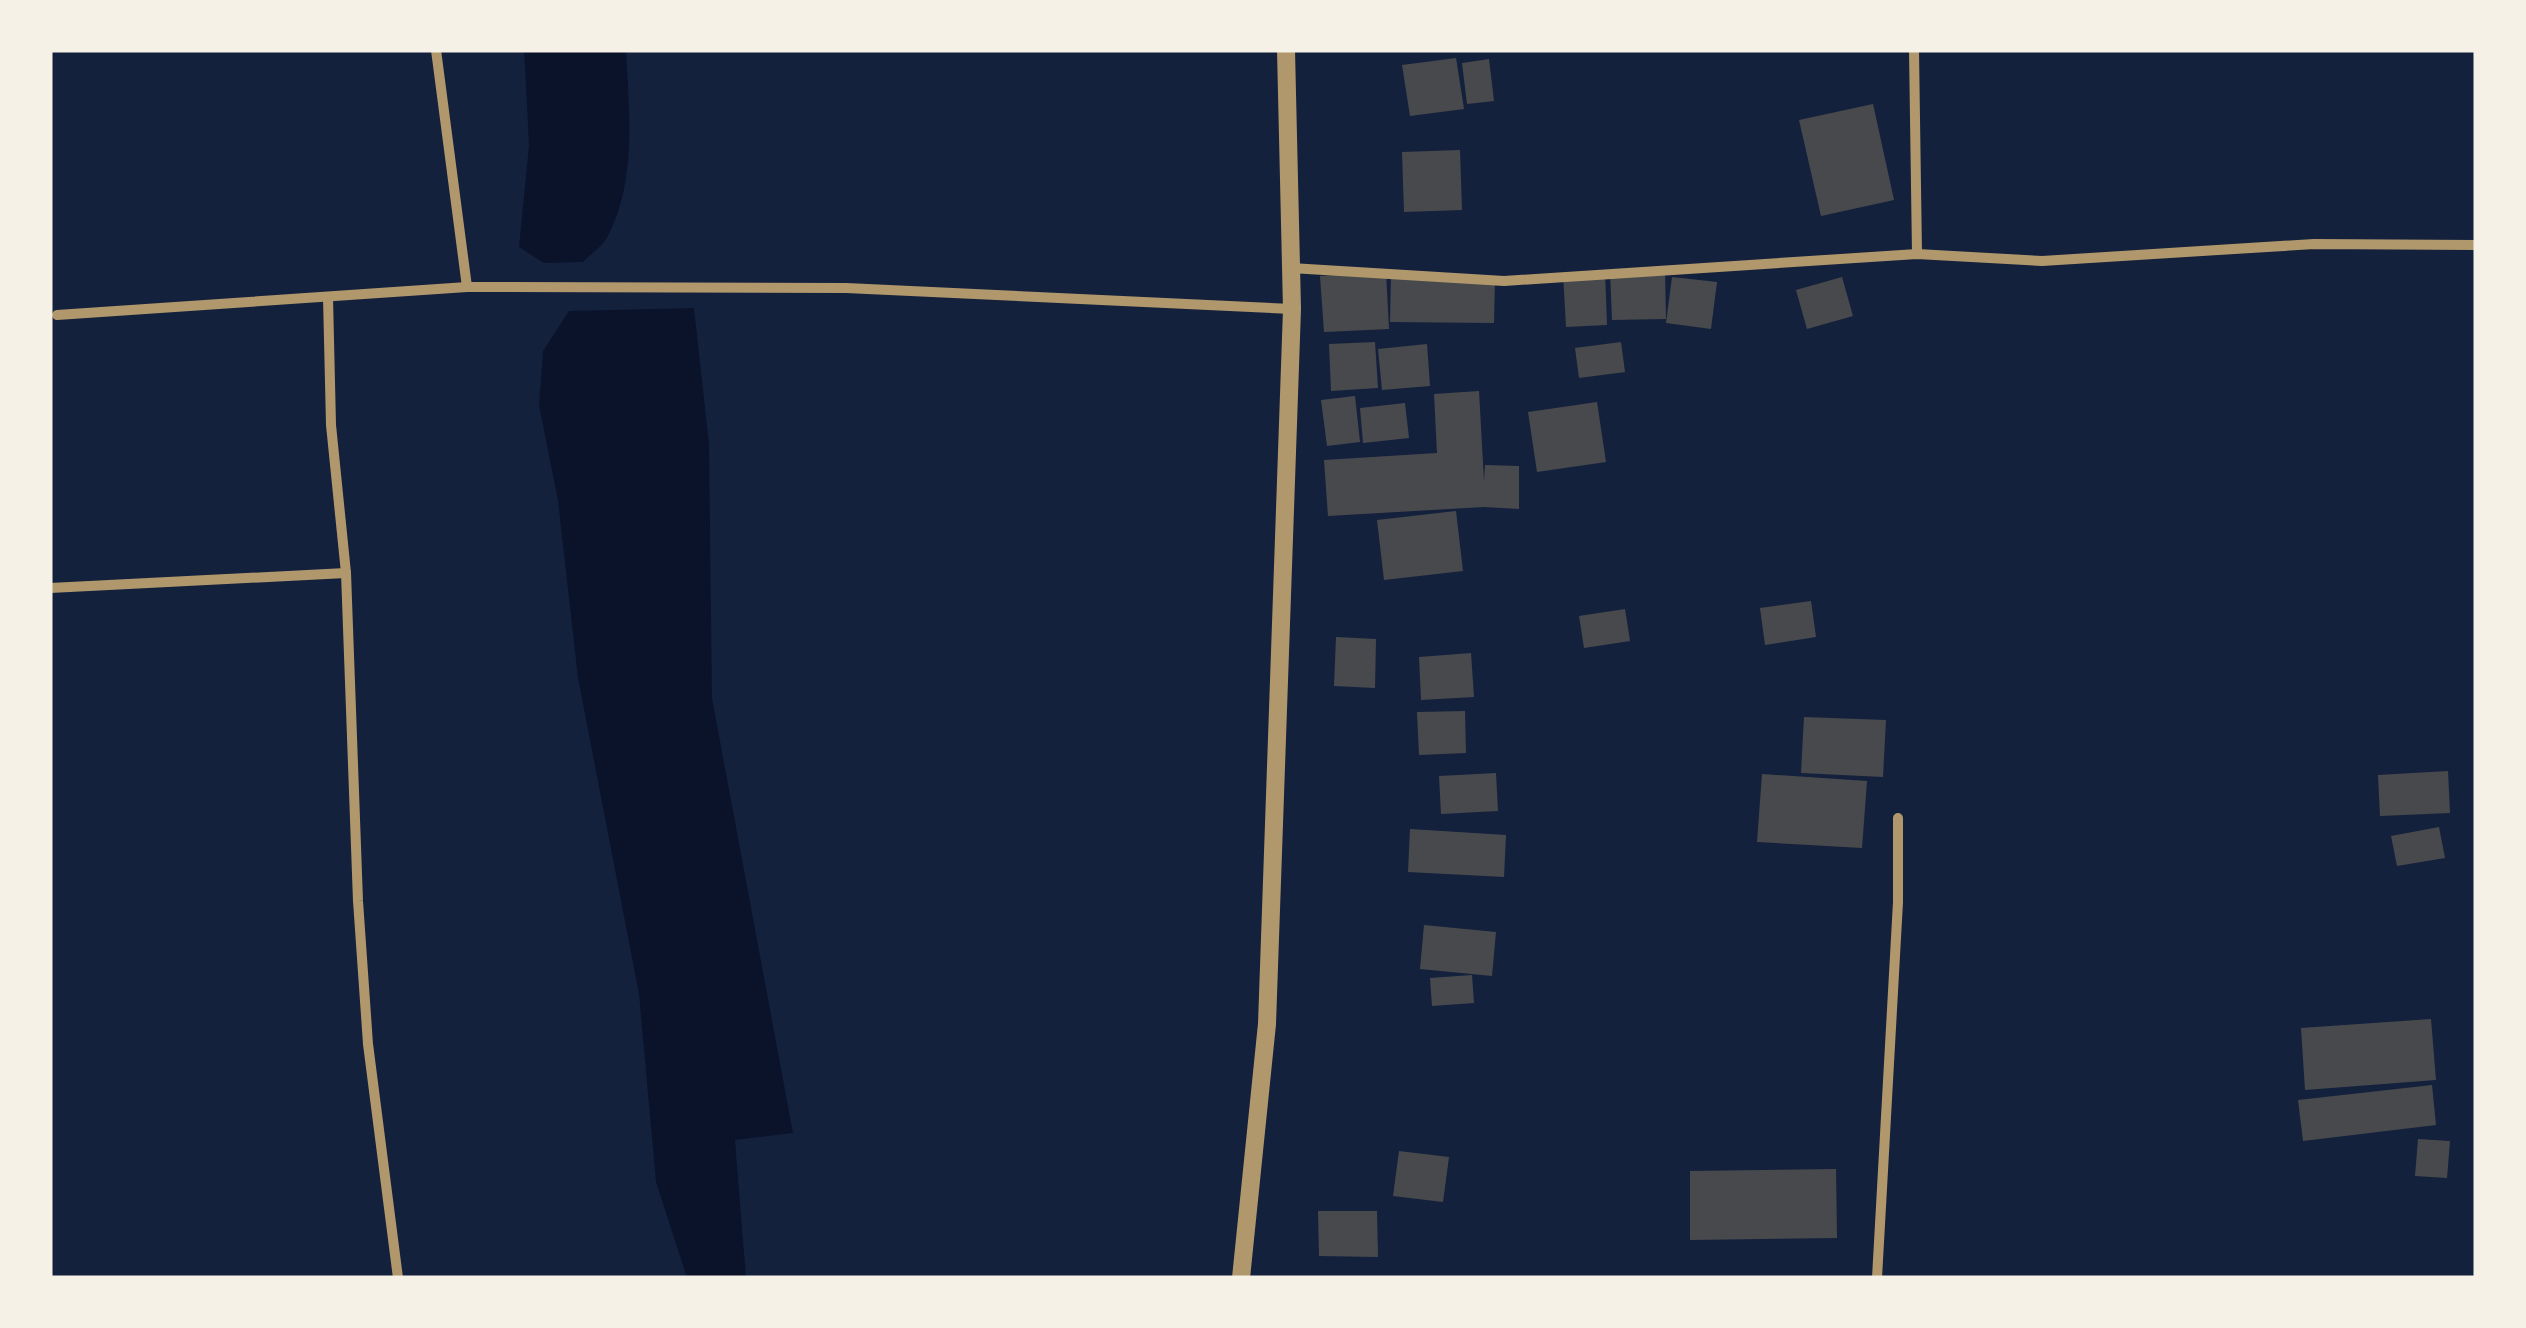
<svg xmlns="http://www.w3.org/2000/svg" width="2526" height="1328" viewBox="0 0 2526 1328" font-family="'Varela Round',sans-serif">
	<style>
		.water { fill: #0b132b }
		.building { fill: #48494c }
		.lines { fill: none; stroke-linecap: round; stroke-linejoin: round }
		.minor { stroke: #b1986c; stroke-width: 10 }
		.tertiary { stroke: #b1986c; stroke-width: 18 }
	</style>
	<rect width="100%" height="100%" fill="#14213d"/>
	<g class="water">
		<path d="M524,50H626C629,110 637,178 609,234C604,245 591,254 583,262L544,263L519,247L529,145Z"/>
		<path d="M694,308L709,444L712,698L793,1133L735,1140L746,1278H687L656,1182L639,994L578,678L558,501L539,405L543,351L569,311Z"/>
	</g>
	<g class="building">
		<path d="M1456,58L1464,109L1410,116L1402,65Z"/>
		<path d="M1489,59L1494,101L1467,104L1462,63Z"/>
		<path d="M1873,104L1894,200L1821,216L1799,120Z"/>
		<path d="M1460,150L1462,210L1404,212L1402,152Z"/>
		<path d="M1665,270L1666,319L1612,320L1610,271Z"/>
		<path d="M1605,271L1607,325L1566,327L1563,273Z"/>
		<path d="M1386,272L1389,329L1324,332L1320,276Z"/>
		<path d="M1391,274L1495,276L1494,323L1390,322Z"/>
		<path d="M1672,277L1717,282L1711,329L1666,323Z"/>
		<path d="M1842,277L1853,316L1807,329L1796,290Z"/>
		<path d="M1375,342L1378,388L1331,391L1329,344Z"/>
		<path d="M1621,342L1625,372L1579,378L1575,348Z"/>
		<path d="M1427,344L1430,386L1382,390L1378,349Z"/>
		<path d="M1479,391L1484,481L1485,465L1519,466V509L1484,507L1328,516L1324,460L1437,453L1434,394Z"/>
		<path d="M1355,396L1360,442L1327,446L1321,400Z"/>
		<path d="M1597,402L1606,462L1537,472L1528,412Z"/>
		<path d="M1405,403L1409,438L1363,443L1360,408Z"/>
		<path d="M1456,511L1463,571L1384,580L1377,520Z"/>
		<path d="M1811,601L1816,637L1765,645L1760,608Z"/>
		<path d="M1625,609L1630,641L1584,648L1579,616Z"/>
		<path d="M1336,637L1376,639L1375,688L1334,686Z"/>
		<path d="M1471,653L1474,697L1421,700L1419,657Z"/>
		<path d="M1465,711L1466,753L1419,755L1417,712Z"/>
		<path d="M1804,717L1886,720L1883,777L1801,773Z"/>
		<path d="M2448,771L2450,813L2380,816L2378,775Z"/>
		<path d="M1496,773L1498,811L1441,814L1439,776Z"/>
		<path d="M1762,774L1867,781L1862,848L1757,842Z"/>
		<path d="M2439,827L2445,858L2397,866L2391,836Z"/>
		<path d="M1410,829L1506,835L1504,877L1408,872Z"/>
		<path d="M1424,925L1496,932L1492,976L1420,969Z"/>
		<path d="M1472,975L1474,1003L1432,1006L1430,978Z"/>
		<path d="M2431,1019L2436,1080L2305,1090L2301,1028Z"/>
		<path d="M2432,1085L2436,1125L2303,1141L2298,1100Z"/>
		<path d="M2418,1139L2450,1141L2447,1178L2415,1176Z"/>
		<path d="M1399,1151L1449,1157L1443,1202L1393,1196Z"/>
		<path d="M1836,1169L1837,1238L1690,1240V1171Z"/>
		<path d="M1318,1211H1377L1378,1257L1319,1256Z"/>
	</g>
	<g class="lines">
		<g class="minor">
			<path d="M436,50L467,287"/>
			<path d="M1914,50L1917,254"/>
			<path d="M1291,268L1504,281L1917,254L2042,261L2314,244L2476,245"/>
			<path d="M328,297L331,425L346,573L358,901L368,1044L398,1278"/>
			<path d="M57,315L467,287L846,288L1292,309"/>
			<path d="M50,588L346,573"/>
			<path d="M1877,1278L1898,902V818"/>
		</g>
		<path class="tertiary" d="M1241,1278L1267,1024L1292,309L1286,50"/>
	</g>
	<rect width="2526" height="1328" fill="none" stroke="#f6f1e7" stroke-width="105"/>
</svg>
